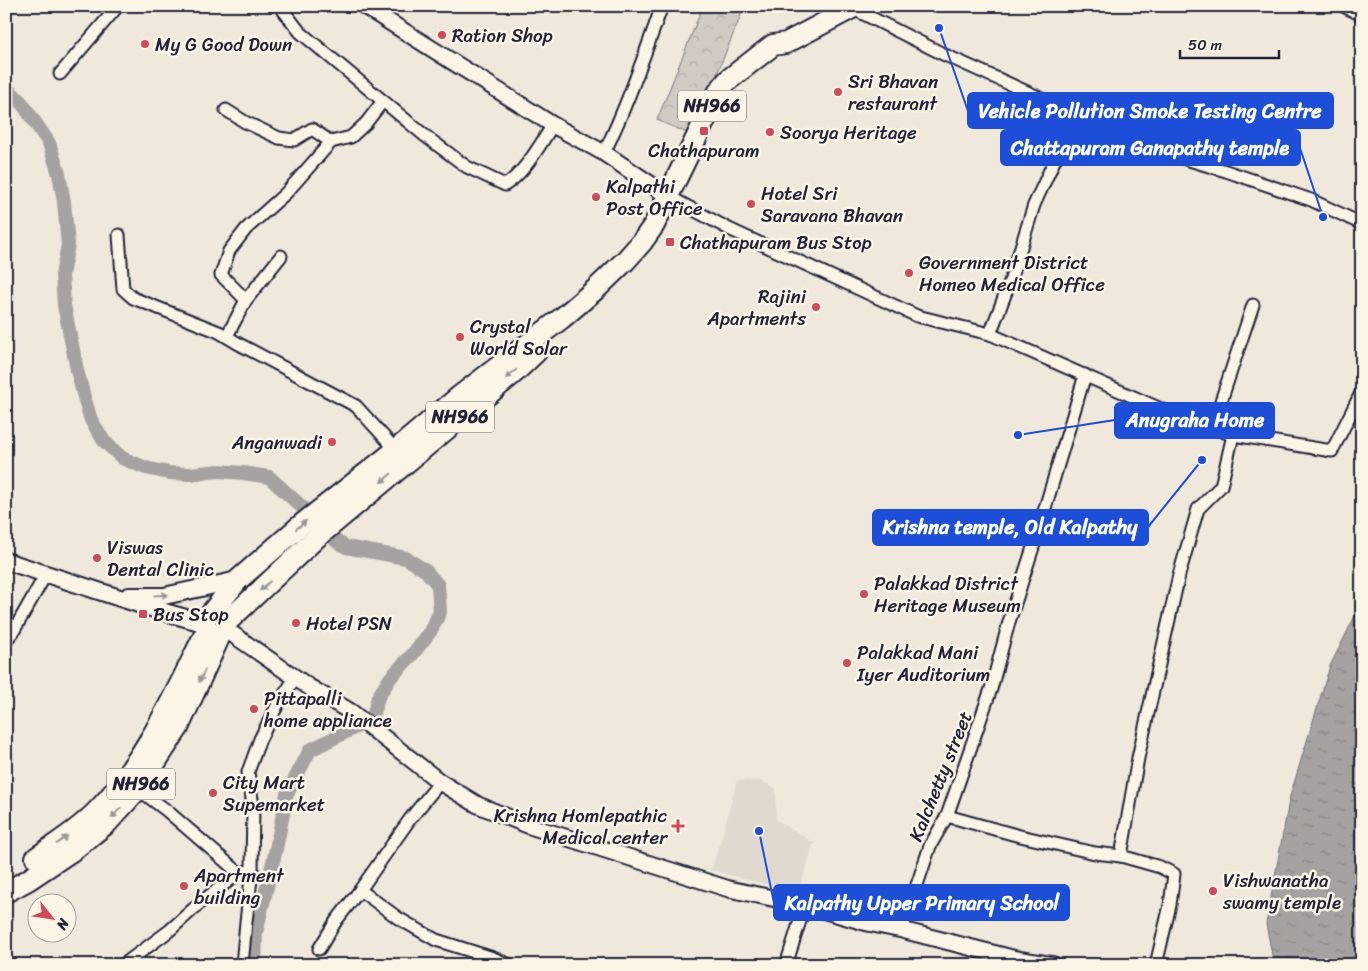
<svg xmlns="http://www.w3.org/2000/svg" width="1368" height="971" viewBox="0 0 1368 971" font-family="Sriracha,sans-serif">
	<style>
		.built { fill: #e0d9cf }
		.forest { fill: url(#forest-crowns); stroke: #7a767f }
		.water { fill: url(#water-ripples); stroke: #716f79 }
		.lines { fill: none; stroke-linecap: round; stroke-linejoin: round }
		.canal { stroke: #a6a2a2; stroke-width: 14 }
		.minor-casing { stroke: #22223b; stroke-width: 15 }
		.tertiary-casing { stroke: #22223b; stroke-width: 19 }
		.secondary-casing { stroke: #22223b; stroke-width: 20 }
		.trunk-casing { stroke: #22223b; stroke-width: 24 }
		.minor { stroke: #fcf5e5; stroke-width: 11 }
		.tertiary { stroke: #fcf5e5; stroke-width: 15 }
		.secondary { stroke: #fcf5e5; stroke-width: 16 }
		.trunk { stroke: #fcf5e5; stroke-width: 20 }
		.oneway { fill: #9a9698 }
		.poi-dot { fill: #d1495b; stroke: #fcf5e5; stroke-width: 2 }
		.labels { text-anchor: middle; stroke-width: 5; stroke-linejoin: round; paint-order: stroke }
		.shield { fill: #fcf5e5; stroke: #63616e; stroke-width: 1 }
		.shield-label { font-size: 18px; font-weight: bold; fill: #22223b }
		.poi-label { font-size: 19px; fill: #22223b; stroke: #fcf5e5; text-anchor: start }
		.street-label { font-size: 19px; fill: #22223b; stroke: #fcf5e5 }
		.leader { fill: none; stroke: #1d4ed8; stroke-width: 2 }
		.callout-dot { fill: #1d4ed8; stroke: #fcf5e5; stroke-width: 2 }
		.callout { fill: #1d4ed8; stroke: #1d4ed8; stroke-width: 2 }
		.callout-label { font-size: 20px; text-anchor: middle; font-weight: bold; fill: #fff }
	</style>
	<defs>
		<pattern id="forest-crowns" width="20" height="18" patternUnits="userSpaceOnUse" patternTransform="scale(1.25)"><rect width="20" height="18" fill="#d1cbc3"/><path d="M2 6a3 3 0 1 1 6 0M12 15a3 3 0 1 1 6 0" fill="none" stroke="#b3aea8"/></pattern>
		<pattern id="water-ripples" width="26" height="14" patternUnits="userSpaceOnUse" patternTransform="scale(1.25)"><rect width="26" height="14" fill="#a6a2a2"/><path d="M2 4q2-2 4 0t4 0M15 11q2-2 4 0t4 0" fill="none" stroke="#878485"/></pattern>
	</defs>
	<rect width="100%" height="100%" fill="#efe8db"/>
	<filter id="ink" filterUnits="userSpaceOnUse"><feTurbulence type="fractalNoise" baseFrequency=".02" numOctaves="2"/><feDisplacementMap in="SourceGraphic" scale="10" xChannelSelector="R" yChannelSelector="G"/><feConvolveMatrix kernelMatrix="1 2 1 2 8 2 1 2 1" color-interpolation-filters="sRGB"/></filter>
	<g filter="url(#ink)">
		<path class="built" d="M737,780L761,781L776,789V820L814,843L801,884L789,890L711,870L720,844Z"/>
		<path class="forest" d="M703,6H766L743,10L692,135L657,120Z"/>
		<path class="water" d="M1362,602V965H1274L1266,924L1290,796L1330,666Z"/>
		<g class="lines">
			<g class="canal">
				<path d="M6,87L22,103L49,143L59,174L64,202L68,245L62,275L64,305L77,370L84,397L91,420L104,441L122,458L146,468L169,473L190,474L219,471L243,473L269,477L303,508"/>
				<path d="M335,540L346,547L406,558L426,571L438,585L440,612L430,632L412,655L391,677L378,697L373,717"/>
				<path d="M255,965L256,933L276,849L287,794L310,750L356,727"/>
			</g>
			<g class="minor-casing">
				<g id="minor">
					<path d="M284,6L283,10L300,32L424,135L467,167L505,185C525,173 540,144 553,125"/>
					<path d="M1343,6L1362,15"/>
					<path d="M850,7L945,55L1036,96L1076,118L1179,157L1226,171L1311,200L1362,224"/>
					<path d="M60,74L118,6"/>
					<path d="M226,110L245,122L279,138L294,140L312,129L331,142L351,137L366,123L383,101"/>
					<path d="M604,153C627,106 644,56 662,6"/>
					<path d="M668,196L729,229L917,316L990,334L1177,416L1233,435L1332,451L1362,391"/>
					<path d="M119,235L123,289L133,298L219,332L239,344L356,406L396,450"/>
					<path d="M246,300L281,256"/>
					<path d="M990,334L1011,279L1034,205L1056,157L1076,118"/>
					<path d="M227,336L246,300L221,275L229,251L246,229L286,193L331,142"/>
					<path d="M1212,428L1253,305"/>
					<path d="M6,640L13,632L46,574"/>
					<path d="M440,782L410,819L360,890L398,918L436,940L493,958L510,965"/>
					<path d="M138,789L166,810L239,873"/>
					<path d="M947,816L1016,835L1095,853L1121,856"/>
					<path d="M902,930L930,846L947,816L991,689L1009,622L1036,538L1085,375"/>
					<path d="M319,949L336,921L360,890"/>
					<path d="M123,965L169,931L201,902L239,873L252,870"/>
					<path d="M242,965L246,922L252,870L253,806L248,772L260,739L278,704L295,678"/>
					<path d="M786,965L805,905"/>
					<path d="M1156,965L1170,905L1174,874L1160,867L1121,856L1138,758L1179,575L1198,509L1221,486L1233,435"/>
				</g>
			</g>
			<g class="tertiary-casing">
				<g id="tertiary">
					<path d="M364,6L553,125L604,153L668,196"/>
					<path d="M225,629L309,687L351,712L440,782L478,805L530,826L729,889L805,905L868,923L902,930L1016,959L1054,965"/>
				</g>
			</g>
			<g class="secondary-casing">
				<g id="secondary">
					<path d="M6,561L157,610L207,624"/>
					<path d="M129,596H164L238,580"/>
				</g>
			</g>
			<g class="trunk-casing">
				<g id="trunk">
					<path d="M212,612L238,580L301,525L396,450L460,396L562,318L596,289L626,260L642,242L654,225L719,91L728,80L773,45L786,43L856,6"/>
					<path d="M228,621L317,537L515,372L536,352"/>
					<path d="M36,858C57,843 80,829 99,809C148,757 176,691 208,628"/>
					<path d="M6,892L28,880L73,850L107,823L138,789L178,728L222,631"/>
				</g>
			</g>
			<use href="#minor" class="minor"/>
			<use href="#tertiary" class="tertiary"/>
			<use href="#secondary" class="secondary"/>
			<use href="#trunk" class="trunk"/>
		</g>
		<defs><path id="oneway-solid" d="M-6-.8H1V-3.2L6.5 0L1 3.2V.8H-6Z" transform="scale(1.25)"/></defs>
		<g class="oneway">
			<use href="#oneway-solid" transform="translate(511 374) rotate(140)"/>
			<use href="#oneway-solid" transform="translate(386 478) rotate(140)"/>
			<use href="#oneway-solid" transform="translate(301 525) rotate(-40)"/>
			<use href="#oneway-solid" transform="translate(265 586) rotate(137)"/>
			<use href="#oneway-solid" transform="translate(161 595) rotate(-3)"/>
			<use href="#oneway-solid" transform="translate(202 676) rotate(115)"/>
			<use href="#oneway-solid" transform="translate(116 813) rotate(133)"/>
			<use href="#oneway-solid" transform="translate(62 840) rotate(-35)"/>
		</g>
	</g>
	<g class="poi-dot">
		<circle cx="442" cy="35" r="5"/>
		<circle cx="145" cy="44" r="5"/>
		<circle cx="838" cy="92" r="5"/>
		<rect x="699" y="126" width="10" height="10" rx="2.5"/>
		<circle cx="770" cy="132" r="5"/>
		<circle cx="596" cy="197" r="5"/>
		<circle cx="751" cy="204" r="5"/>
		<rect x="665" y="237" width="10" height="10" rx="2.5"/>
		<circle cx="909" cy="273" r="5"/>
		<circle cx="816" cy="307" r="5"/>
		<circle cx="460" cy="337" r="5"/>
		<circle cx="332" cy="442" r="5"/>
		<circle cx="97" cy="558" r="5"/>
		<circle cx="864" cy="594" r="5"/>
		<rect x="138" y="609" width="10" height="10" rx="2.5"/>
		<circle cx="296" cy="623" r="5"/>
		<circle cx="847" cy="663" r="5"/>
		<circle cx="254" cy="709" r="5"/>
		<circle cx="213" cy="793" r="5"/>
		<path d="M675.5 818.5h5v5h5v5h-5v5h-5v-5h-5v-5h5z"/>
		<circle cx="184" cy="886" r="5"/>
		<circle cx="1213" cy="891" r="5"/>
	</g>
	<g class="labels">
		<g class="shield">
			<rect x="678" y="90.5" width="68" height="31" rx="4"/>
			<rect x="426" y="401.5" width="68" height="31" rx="4"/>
			<rect x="107" y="768.5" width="68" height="31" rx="4"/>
		</g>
		<g class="shield-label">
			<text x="712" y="112">NH966</text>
			<text x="460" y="423">NH966</text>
			<text x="141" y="790">NH966</text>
		</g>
		<g class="poi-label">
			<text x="452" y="42">Ration Shop</text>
			<text x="155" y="51">My G Good Down</text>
			<text x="848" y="88">Sri Bhavan<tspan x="848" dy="22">restaurant</tspan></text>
			<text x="780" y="139">Soorya Heritage</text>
			<text x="704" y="157" text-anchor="middle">Chathapuram</text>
			<text x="606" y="193">Kalpathi<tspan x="606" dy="22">Post Office</tspan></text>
			<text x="761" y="200">Hotel Sri<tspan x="761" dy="22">Saravana Bhavan</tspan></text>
			<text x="680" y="249">Chathapuram Bus Stop</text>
			<text x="919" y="269">Government District<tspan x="919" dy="22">Homeo Medical Office</tspan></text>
			<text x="806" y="303" text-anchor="end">Rajini<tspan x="806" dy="22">Apartments</tspan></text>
			<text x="470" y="333">Crystal<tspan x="470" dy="22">World Solar</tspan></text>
			<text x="322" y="449" text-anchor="end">Anganwadi</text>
			<text x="107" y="554">Viswas<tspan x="107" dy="22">Dental Clinic</tspan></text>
			<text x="874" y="590">Palakkad District<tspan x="874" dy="22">Heritage Museum</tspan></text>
			<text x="153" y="621">Bus Stop</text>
			<text x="306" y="630">Hotel PSN</text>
			<text x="857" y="659">Palakkad Mani<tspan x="857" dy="22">Iyer Auditorium</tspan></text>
			<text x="264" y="705">Pittapalli<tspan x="264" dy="22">home appliance</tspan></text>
			<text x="223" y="789">City Mart<tspan x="223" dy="22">Supemarket</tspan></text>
			<text x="667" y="822" text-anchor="end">Krishna Homlepathic<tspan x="667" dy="22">Medical center</tspan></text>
			<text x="194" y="882">Apartment<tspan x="194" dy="22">building</tspan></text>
			<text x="1223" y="887">Vishwanatha<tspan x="1223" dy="22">swamy temple</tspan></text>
		</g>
		<g class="street-label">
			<text transform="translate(940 776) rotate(-68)" y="7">Kalchetty street</text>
		</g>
	</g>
	<path class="leader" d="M939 28L968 111M1323 217L1300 148M1018 435L1115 420M1202 460L1148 527M759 831L774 903"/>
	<g class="callout-dot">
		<circle cx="939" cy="28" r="5"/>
		<circle cx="1323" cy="217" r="5"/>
		<circle cx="1018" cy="435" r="5"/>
		<circle cx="1202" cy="460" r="5"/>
		<circle cx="759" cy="831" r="5"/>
	</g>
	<g class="callout">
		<rect x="968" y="93" width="365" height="35" rx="5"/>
		<rect x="1001" y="130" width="299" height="35" rx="5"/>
		<rect x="1115" y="403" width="159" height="35" rx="5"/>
		<rect x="873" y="510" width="275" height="35" rx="5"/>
		<rect x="774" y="885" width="295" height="35" rx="5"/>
	</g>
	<g class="callout-label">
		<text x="1150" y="118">Vehicle Pollution Smoke Testing Centre</text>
		<text x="1150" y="155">Chattapuram Ganapathy temple</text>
		<text x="1195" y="427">Anugraha Home</text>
		<text x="1010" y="534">Krishna temple, Old Kalpathy</text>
		<text x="922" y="910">Kalpathy Upper Primary School</text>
	</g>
	<rect width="1368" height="971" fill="none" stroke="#fcf5e5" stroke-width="25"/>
	<rect x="12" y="12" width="1343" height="946" fill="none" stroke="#22223b" stroke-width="2" filter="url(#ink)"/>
	<g transform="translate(52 918) rotate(120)"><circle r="24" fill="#fcf5e5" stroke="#a5a1a1"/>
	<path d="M0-4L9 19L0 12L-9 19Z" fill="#d1495b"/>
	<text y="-8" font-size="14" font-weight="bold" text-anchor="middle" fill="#22223b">N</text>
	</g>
	<path d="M1180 50v8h99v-8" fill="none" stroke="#22223b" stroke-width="2.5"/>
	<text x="1188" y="50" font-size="15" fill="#22223b" stroke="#fcf5e5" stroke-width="4" paint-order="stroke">50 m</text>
</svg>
